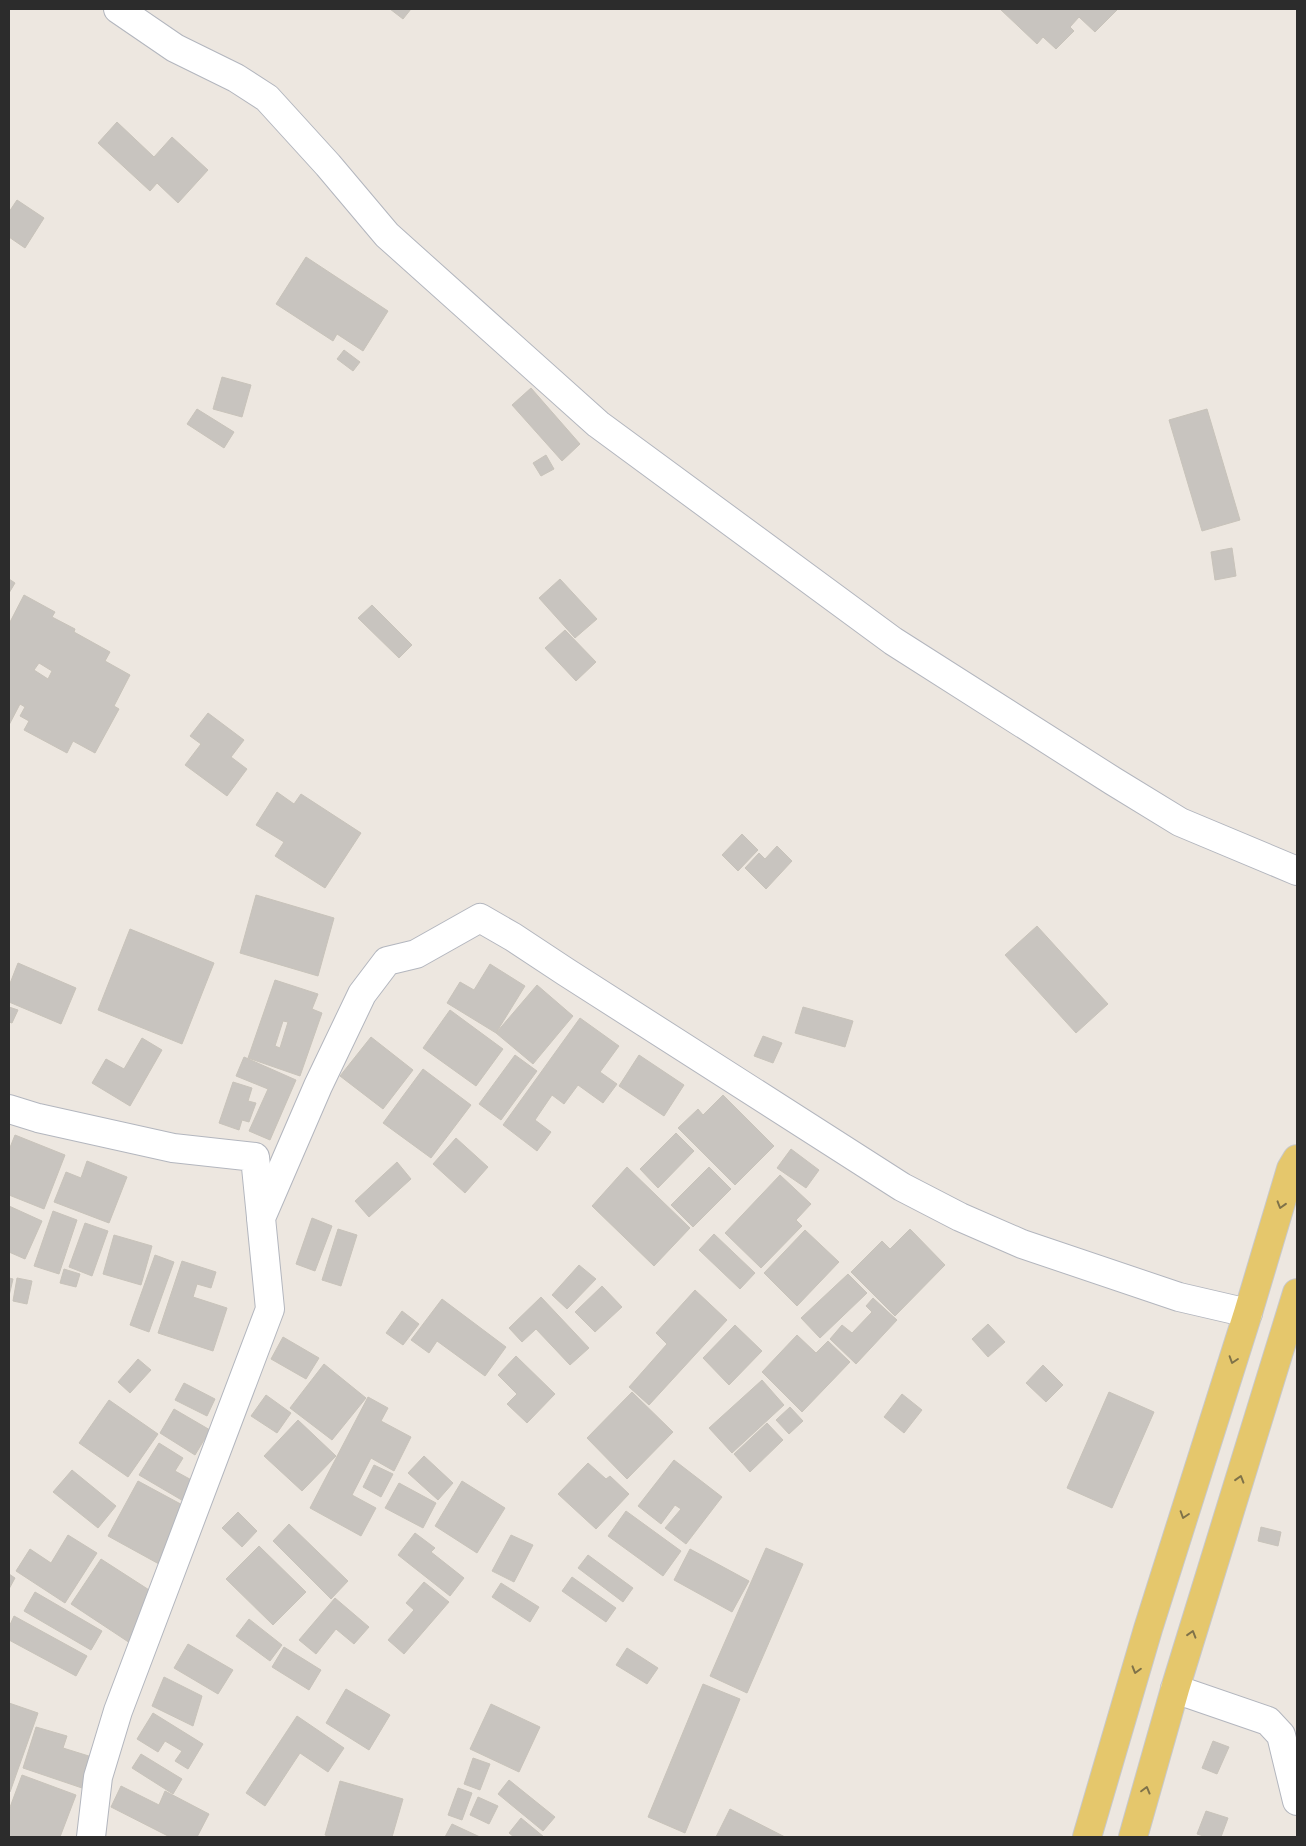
<svg xmlns="http://www.w3.org/2000/svg" width="1306" height="1846" viewBox="0 0 1306 1846" font-family="'Varela Round',sans-serif">
	<style>
		.building { fill: #c8c4bf; stroke: #c8c3ba; fill-rule: evenodd }
		.lines { fill: none; stroke-linecap: round; stroke-linejoin: round }
		.street-casing { stroke: #b3b6be; stroke-width: 30 }
		.primary-casing { stroke: #c8c8c8; stroke-width: 30 }
		.street { stroke: #fff; stroke-width: 28 }
		.primary { stroke: #e5c76c; stroke-width: 28 }
		.oneway { stroke: #7f7249 }
	</style>
	<rect width="100%" height="100%" fill="#ede7e0"/>
	<g class="building">
		<path d="M390,9H411L403,19Z"/>
		<path d="M1000,9H1118L1095,32L1079,17L1070,27L1074,31L1056,49L1043,37L1037,44Z"/>
		<path d="M117,122L154,157L172,137L208,170L178,203L157,183L150,191L98,143Z"/>
		<path d="M17,200L44,218L25,248L9,237V212Z"/>
		<path d="M306,257L388,311L363,351L337,334L333,341L276,304Z"/>
		<path d="M344,350L360,362L353,371L337,359Z"/>
		<path d="M222,377L251,385L242,417L213,409Z"/>
		<path d="M531,388L580,444L562,461L512,405Z"/>
		<path d="M197,409L234,432L224,448L187,424Z"/>
		<path d="M1207,409L1240,520L1202,531L1169,420Z"/>
		<path d="M546,455L554,469L541,476L533,463Z"/>
		<path d="M1232,548L1236,576L1215,580L1211,552Z"/>
		<path d="M9,579L15,583L9,593Z"/>
		<path d="M560,579L597,619L575,638L539,598Z"/>
		<path d="M24,595L55,612L52,617L75,629L74,632L110,652L105,661L130,675L114,706L119,709L95,753L73,741L67,753L24,730L29,721L20,716L25,707L20,704L9,725V624ZM39,663L52,671L48,679L34,670Z"/>
		<path d="M372,605L412,645L399,658L358,618Z"/>
		<path d="M565,630L596,662L576,681L545,648Z"/>
		<path d="M208,713L244,740L231,757L247,769L227,796L185,765L201,744L190,736Z"/>
		<path d="M277,792L294,804L301,794L361,833L325,888L275,856L284,842L256,825Z"/>
		<path d="M742,834L758,850L738,871L722,855Z"/>
		<path d="M777,846L792,861L766,889L745,868L759,853L765,859Z"/>
		<path d="M256,895L334,918L318,976L240,953Z"/>
		<path d="M1037,926L1108,1004L1076,1033L1005,955Z"/>
		<path d="M130,929L214,963L182,1044L98,1010Z"/>
		<path d="M18,963L76,988L61,1024L9,1002V986Z"/>
		<path d="M490,964L525,986L496,1033L447,1003L460,982L474,990Z"/>
		<path d="M275,980L318,994L312,1009L322,1013L300,1076L248,1058ZM283,1021L288,1022L280,1048L275,1046Z"/>
		<path d="M537,985L573,1016L533,1064L496,1033Z"/>
		<path d="M9,1007L18,1010L12,1023L9,1022Z"/>
		<path d="M803,1007L853,1021L845,1047L795,1033Z"/>
		<path d="M450,1010L503,1049L476,1086L423,1048Z"/>
		<path d="M580,1018L619,1046L600,1072L617,1084L603,1103L578,1085L564,1104L552,1095L535,1120L551,1132L537,1151L503,1125Z"/>
		<path d="M763,1036L782,1043L773,1063L754,1056Z"/>
		<path d="M371,1037L413,1070L383,1109L340,1076Z"/>
		<path d="M142,1038L162,1050L130,1106L92,1083L106,1059L124,1069Z"/>
		<path d="M515,1055L537,1071L501,1120L479,1104Z"/>
		<path d="M639,1055L684,1085L664,1116L619,1086Z"/>
		<path d="M244,1057L296,1080L270,1140L249,1131L268,1089L236,1076Z"/>
		<path d="M423,1069L471,1105L431,1158L383,1123Z"/>
		<path d="M233,1082L252,1088L248,1101L256,1103L249,1122L242,1120L239,1130L219,1123Z"/>
		<path d="M723,1095L774,1146L735,1185L678,1128L698,1109L703,1115Z"/>
		<path d="M676,1133L694,1151L658,1188L640,1169Z"/>
		<path d="M15,1135L65,1155L44,1209L9,1195V1150Z"/>
		<path d="M456,1138L488,1167L465,1193L433,1164Z"/>
		<path d="M791,1149L819,1170L806,1188L777,1168Z"/>
		<path d="M87,1161L127,1177L109,1223L54,1202L66,1172L81,1178Z"/>
		<path d="M397,1162L411,1179L369,1217L355,1201Z"/>
		<path d="M627,1167L690,1228L654,1266L592,1206Z"/>
		<path d="M709,1167L731,1189L693,1227L671,1205Z"/>
		<path d="M780,1175L811,1204L796,1220L802,1226L761,1268L725,1233Z"/>
		<path d="M9,1206L42,1221L25,1259L9,1252Z"/>
		<path d="M53,1211L77,1220L59,1274L34,1266Z"/>
		<path d="M312,1218L332,1226L315,1271L296,1264Z"/>
		<path d="M85,1223L108,1231L92,1276L69,1267Z"/>
		<path d="M338,1229L357,1235L341,1286L322,1280Z"/>
		<path d="M910,1229L945,1265L895,1316L851,1272L882,1241L890,1249Z"/>
		<path d="M805,1230L839,1262L797,1306L764,1273Z"/>
		<path d="M714,1234L755,1273L740,1289L699,1250Z"/>
		<path d="M114,1235L152,1246L141,1285L103,1274Z"/>
		<path d="M155,1255L174,1262L149,1332L130,1325Z"/>
		<path d="M182,1261L216,1272L211,1288L197,1284L193,1297L227,1308L213,1351L158,1333Z"/>
		<path d="M579,1265L596,1279L567,1309L552,1295Z"/>
		<path d="M64,1269L80,1274L76,1287L60,1283Z"/>
		<path d="M848,1274L867,1293L820,1338L801,1318Z"/>
		<path d="M9,1278L13,1279L9,1296Z"/>
		<path d="M17,1278L32,1281L27,1304L13,1301Z"/>
		<path d="M602,1286L622,1307L595,1332L575,1312Z"/>
		<path d="M695,1290L727,1320L649,1405L629,1387L667,1344L656,1333Z"/>
		<path d="M541,1297L589,1348L570,1365L536,1329L522,1342L509,1328Z"/>
		<path d="M873,1298L897,1320L856,1364L830,1339L842,1325L852,1333L872,1312L866,1306Z"/>
		<path d="M442,1299L506,1347L485,1376L437,1341L429,1353L411,1340Z"/>
		<path d="M402,1311L419,1324L403,1345L386,1333Z"/>
		<path d="M988,1324L1005,1342L988,1357L972,1339Z"/>
		<path d="M735,1325L762,1351L729,1385L703,1358Z"/>
		<path d="M797,1335L816,1353L828,1341L850,1362L802,1412L762,1372Z"/>
		<path d="M283,1337L319,1358L306,1379L271,1359Z"/>
		<path d="M516,1356L555,1394L527,1423L507,1404L517,1394L498,1375Z"/>
		<path d="M138,1359L151,1370L130,1393L118,1382Z"/>
		<path d="M324,1364L366,1398L332,1440L290,1408Z"/>
		<path d="M1043,1365L1063,1385L1046,1402L1026,1383Z"/>
		<path d="M762,1380L784,1405L732,1453L709,1428Z"/>
		<path d="M184,1383L215,1399L207,1416L175,1400Z"/>
		<path d="M632,1392L673,1432L627,1479L587,1438Z"/>
		<path d="M1109,1392L1154,1412L1112,1508L1067,1488Z"/>
		<path d="M902,1394L922,1410L904,1433L884,1417Z"/>
		<path d="M266,1395L291,1413L277,1433L251,1416Z"/>
		<path d="M368,1397L388,1408L381,1421L411,1437L394,1471L371,1458L352,1495L376,1508L361,1536L310,1508Z"/>
		<path d="M109,1400L158,1434L128,1477L79,1443Z"/>
		<path d="M790,1407L803,1421L789,1434L776,1420Z"/>
		<path d="M174,1409L210,1430L195,1455L160,1433Z"/>
		<path d="M298,1420L336,1456L302,1491L264,1456Z"/>
		<path d="M767,1423L783,1440L750,1472L734,1454Z"/>
		<path d="M159,1443L183,1458L175,1471L197,1483L185,1502L139,1475Z"/>
		<path d="M424,1456L453,1483L438,1500L408,1473Z"/>
		<path d="M674,1460L722,1497L686,1544L665,1528L681,1509L675,1505L661,1524L638,1506Z"/>
		<path d="M588,1463L606,1479L610,1476L629,1494L596,1529L558,1494Z"/>
		<path d="M374,1465L393,1474L381,1497L363,1487Z"/>
		<path d="M72,1470L116,1506L98,1528L53,1492Z"/>
		<path d="M138,1481L188,1508L159,1564L108,1536Z"/>
		<path d="M462,1481L505,1508L477,1553L435,1526Z"/>
		<path d="M399,1483L436,1503L423,1528L385,1508Z"/>
		<path d="M626,1511L681,1551L663,1576L608,1536Z"/>
		<path d="M238,1512L257,1531L242,1547L222,1528Z"/>
		<path d="M289,1524L348,1581L331,1599L273,1541Z"/>
		<path d="M1261,1527L1281,1532L1278,1546L1258,1541Z"/>
		<path d="M415,1533L435,1548L431,1552L464,1578L450,1596L398,1555Z"/>
		<path d="M68,1535L97,1553L65,1603L16,1571L30,1549L51,1563Z"/>
		<path d="M511,1535L533,1545L514,1582L492,1571Z"/>
		<path d="M259,1546L306,1592L273,1625L226,1579Z"/>
		<path d="M766,1548L803,1564L747,1693L710,1676Z"/>
		<path d="M690,1549L749,1581L732,1612L674,1580Z"/>
		<path d="M588,1555L633,1588L623,1602L578,1568Z"/>
		<path d="M101,1559L160,1597L130,1643L71,1604Z"/>
		<path d="M9,1574L15,1578L9,1589Z"/>
		<path d="M572,1577L616,1608L606,1622L562,1591Z"/>
		<path d="M424,1582L449,1602L404,1654L388,1640L414,1610L406,1603Z"/>
		<path d="M501,1583L539,1607L530,1622L492,1597Z"/>
		<path d="M35,1592L102,1631L91,1650L24,1611Z"/>
		<path d="M335,1598L369,1627L354,1644L336,1629L316,1654L299,1640Z"/>
		<path d="M14,1616L87,1656L76,1676L9,1640V1627Z"/>
		<path d="M249,1619L282,1645L270,1661L236,1636Z"/>
		<path d="M188,1644L233,1670L218,1694L174,1668Z"/>
		<path d="M284,1647L321,1670L309,1690L272,1667Z"/>
		<path d="M627,1648L658,1668L647,1684L616,1665Z"/>
		<path d="M164,1677L202,1696L193,1726L152,1706Z"/>
		<path d="M703,1684L740,1699L685,1833L648,1817Z"/>
		<path d="M346,1689L390,1715L369,1750L326,1723Z"/>
		<path d="M9,1703L38,1713L10,1792L9,1791Z"/>
		<path d="M491,1704L540,1727L519,1772L470,1749Z"/>
		<path d="M153,1713L203,1744L188,1769L175,1761L182,1751L165,1741L158,1752L137,1739Z"/>
		<path d="M297,1716L344,1748L328,1772L300,1753L265,1806L246,1793Z"/>
		<path d="M36,1727L67,1736L63,1748L92,1757L82,1788L23,1768Z"/>
		<path d="M1213,1741L1229,1747L1217,1774L1202,1768Z"/>
		<path d="M141,1754L182,1779L173,1794L132,1768Z"/>
		<path d="M473,1758L490,1764L480,1790L464,1784Z"/>
		<path d="M22,1775L76,1795L60,1837H9V1810Z"/>
		<path d="M509,1780L555,1817L543,1831L498,1794Z"/>
		<path d="M340,1781L403,1799L392,1837H332L325,1835Z"/>
		<path d="M121,1786L159,1805L165,1791L209,1814L197,1837H170L111,1807Z"/>
		<path d="M458,1788L472,1793L462,1820L448,1815Z"/>
		<path d="M478,1797L498,1806L489,1824L470,1815Z"/>
		<path d="M730,1809L785,1837H716Z"/>
		<path d="M1206,1811L1228,1818L1221,1837H1207L1197,1834Z"/>
		<path d="M521,1818L544,1837H514L509,1833Z"/>
		<path d="M452,1824L480,1837H445Z"/>
	</g>
	<g class="lines">
		<g class="street-casing">
			<g id="street">
				<path d="M118,9L175,48L236,78L267,98L328,165L387,235L598,424L893,641L1113,781L1180,822L1297,871"/>
				<path d="M9,1109L38,1118L173,1148L255,1157L261,1217"/>
				<path d="M1175,1689L1268,1721L1281,1735L1297,1801"/>
				<path d="M91,1837L98,1777L118,1711L270,1309L261,1218L318,1086L362,994L387,961L416,954L480,918L513,937L566,972L902,1187L960,1217L1022,1244L1179,1297L1248,1313"/>
			</g>
		</g>
		<g class="primary-casing">
			<g id="primary">
				<path d="M1087,1837L1148,1629L1248,1313L1291,1169L1297,1159"/>
				<path d="M1133,1837L1175,1689L1297,1293"/>
			</g>
		</g>
		<use href="#street" class="street"/>
		<use href="#primary" class="primary"/>
	</g>
	<defs><path id="oneway-chevron" d="M-2-3.5L2.5 0L-2 3.5" fill="none" stroke-width="1.6" stroke-linecap="round" stroke-linejoin="round" transform="scale(1.25)"/></defs>
	<g class="oneway">
		<use href="#oneway-chevron" transform="translate(1281 1205) rotate(107)"/>
		<use href="#oneway-chevron" transform="translate(1233 1360) rotate(108)"/>
		<use href="#oneway-chevron" transform="translate(1240 1479) rotate(-73)"/>
		<use href="#oneway-chevron" transform="translate(1184 1515) rotate(108)"/>
		<use href="#oneway-chevron" transform="translate(1192 1634) rotate(-73)"/>
		<use href="#oneway-chevron" transform="translate(1136 1670) rotate(106)"/>
		<use href="#oneway-chevron" transform="translate(1146 1790) rotate(-75)"/>
	</g>
	<rect width="1306" height="1846" fill="none" stroke="#2c2c2c" stroke-width="20"/>
</svg>
